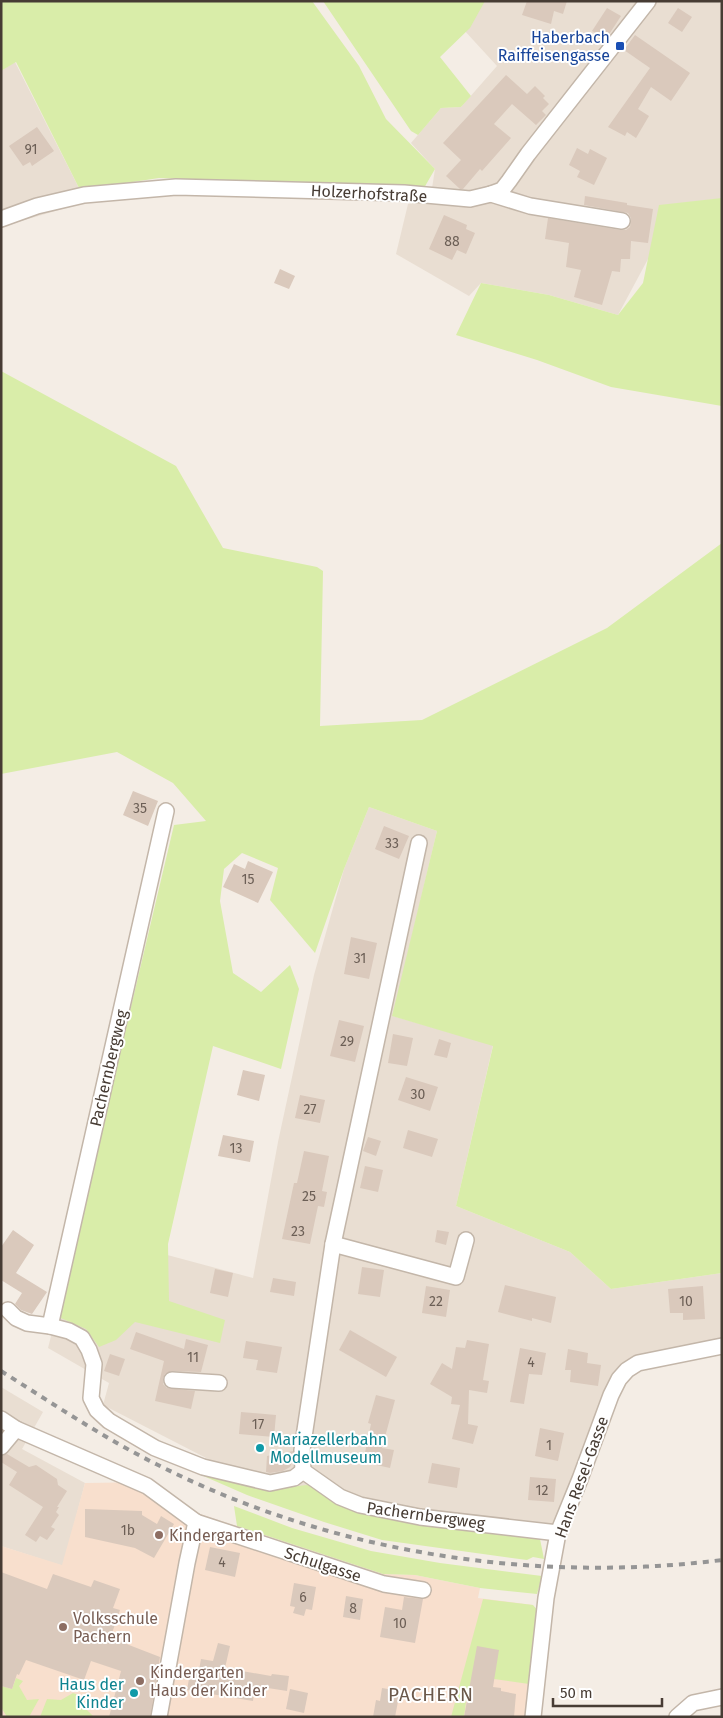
<svg xmlns="http://www.w3.org/2000/svg" width="723" height="1718" viewBox="0 0 723 1718" font-family="'Fira Sans',sans-serif">
	<style>
		.residential { fill: #e9ded2 }
		.commercial { fill: #f8dfcd }
		.green { fill: #d9eda9 }
		.building { fill: #dac9bc }
		.lines { fill: none; stroke-linecap: round; stroke-linejoin: round }
		.minor-casing { stroke: #c3b6a9; stroke-width: 18 }
		.minor { stroke: #fff; stroke-width: 15 }
		.rail { stroke: #959595; stroke-width: 4; stroke-dasharray: 6 6; stroke-linecap: butt }
		.transit-dot { fill: #1a4fb4; stroke: #fff; stroke-width: 2 }
		.culture-dot { fill: #0f9aa8; stroke: #fff; stroke-width: 2 }
		.education-dot { fill: #8d6e63; stroke: #fff; stroke-width: 2 }
		.labels { text-anchor: middle; stroke-width: 4; stroke-linejoin: round; paint-order: stroke }
		.number-label { font-size: 14px; fill: #6c5f56 }
		.transit-label { font-size: 16px; fill: #164399; stroke: #fff; text-anchor: end }
		.street-label { font-size: 16px; fill: #473c34; stroke: #fff }
		.culture-label { font-size: 16px; fill: #0d838f; stroke: #fff; text-anchor: start }
		.education-label { font-size: 16px; fill: #785e54; stroke: #fff; text-anchor: start }
		.quarter-label { font-size: 19px; letter-spacing: 1px; fill: #6b584a; stroke: #fff }
	</style>
	<rect width="100%" height="100%" fill="#f4ede5"/>
	<g class="residential">
		<path d="M472,1H718L722,5V263L648,259L618,315L549,295L481,283L469,296L396,254L408,204L430,201L435,169L411,143L441,108L461,107L497,66L463,29Z"/>
		<path d="M15,62L86,202L1,227V71Z"/>
		<path d="M369,807L437,831L393,1016L493,1045L456,1206L570,1252L611,1289L722,1273V1351L639,1367L626,1379L607,1423L567,1533L543,1538L272,1491L208,1477L212,1461L103,1405L109,1383L48,1348L78,1231L253,1278L278,1142L314,975L344,869Z"/>
		<path d="M1,1387L43,1412L22,1449L85,1483L63,1566L1,1546Z"/>
	</g>
	<path class="commercial" d="M150,1482L200,1514L383,1574L415,1575L480,1588L478,1598L533,1605L529,1684L525,1717H1V1546L62,1565L85,1483Z"/>
	<g class="green">
		<path d="M1,1H312L359,66L386,119L435,169L424,188L159,178L80,190L16,62L1,71Z"/>
		<path d="M323,1H485L470,28L440,57L471,96L461,107L441,108L418,135L411,131Z"/>
		<path d="M722,198V406L611,387L537,360L456,335L481,283L549,295L618,315L643,283L659,205Z"/>
		<path d="M1,371L176,466L223,548L317,567L323,571L320,726L422,720L607,628L722,543V1273L611,1289L570,1252L456,1206L493,1046L392,1016L437,831L369,807L344,869L315,953L270,900L278,868L242,853L224,869L220,901L233,973L261,992L290,965L299,989L281,1069L213,1046L168,1244L169,1301L225,1320L220,1343L135,1322L116,1340L99,1347L86,1329L56,1316L78,1231L174,825L206,821L173,783L117,752L1,774Z"/>
		<path d="M146,1451L280,1488L307,1485L319,1489L537,1536L540,1539L544,1559L533,1557L527,1560L382,1540L324,1522L247,1495Z"/>
		<path d="M234,1506L292,1528L371,1551L440,1563L542,1576L537,1594L480,1588L415,1575L383,1574L237,1526Z"/>
		<path d="M483,1599L533,1605L539,1612L529,1684L494,1679L467,1695L464,1717H451Z"/>
		<path d="M16,1678L23,1681L19,1686L27,1700L39,1699L29,1717H7L1,1707V1686L12,1689Z"/>
		<path d="M73,1693L82,1696L81,1704L94,1717H40L47,1699L61,1700Z"/>
	</g>
	<g class="building">
		<path d="M527,1H567L563,14L554,11L551,24L522,15Z"/>
		<path d="M607,8L621,16L606,39L592,31Z"/>
		<path d="M678,8L692,17L682,32L668,23Z"/>
		<path d="M635,35L690,73L671,101L651,87L638,109L649,116L636,138L627,132L625,136L608,127L650,68L624,50Z"/>
		<path d="M506,75L527,94L535,86L545,96L543,98L549,104L542,111L546,115L536,125L512,104L494,124L511,138L482,171L480,169L463,189H460L446,176L461,160L443,143Z"/>
		<path d="M37,127L54,151L32,166L30,162L23,166L9,146Z"/>
		<path d="M577,148L588,154L590,149L607,158L594,185L577,177L580,171L569,165Z"/>
		<path d="M585,196L627,203V205L653,209L648,243L631,241L630,259H621L620,272L612,271L602,305L574,297L581,270L566,267L569,243L545,239L548,218L620,230H626L630,227L631,218L628,213L584,205Z"/>
		<path d="M444,215L467,225L466,229L475,233L466,254L457,250L452,260L429,249Z"/>
		<path d="M280,269L295,276L289,289L274,283Z"/>
		<path d="M133,791L158,801L148,826L123,815Z"/>
		<path d="M384,826L409,836L399,859L375,849Z"/>
		<path d="M248,861L273,872L258,903L223,887L234,864L245,869Z"/>
		<path d="M351,937L377,943L369,979L344,974Z"/>
		<path d="M339,1020L364,1026L355,1062L330,1056Z"/>
		<path d="M393,1034L413,1038L407,1066L388,1063Z"/>
		<path d="M439,1039L451,1043L447,1058L434,1055Z"/>
		<path d="M243,1070L265,1075L259,1101L237,1095Z"/>
		<path d="M406,1077L438,1087L430,1111L398,1100Z"/>
		<path d="M300,1095L325,1100L320,1123L295,1118Z"/>
		<path d="M408,1130L438,1139L432,1157L403,1148Z"/>
		<path d="M223,1135L254,1141L250,1162L218,1156Z"/>
		<path d="M368,1137L381,1141L376,1156L363,1151Z"/>
		<path d="M304,1151L329,1156L322,1191L327,1192L324,1207L318,1206L310,1244L282,1239L294,1183H297Z"/>
		<path d="M365,1166L383,1170L378,1192L360,1188Z"/>
		<path d="M13,1230L34,1245L16,1273L47,1292L32,1314L21,1310L15,1304L22,1293L1,1280V1247Z"/>
		<path d="M437,1230L449,1232L446,1245L435,1242Z"/>
		<path d="M362,1267L384,1270L380,1297L358,1294Z"/>
		<path d="M215,1269L233,1273L228,1297L210,1293Z"/>
		<path d="M273,1278L296,1282L294,1296L270,1292Z"/>
		<path d="M505,1285L556,1297L551,1323L532,1318V1321L498,1312Z"/>
		<path d="M426,1286L450,1290L446,1317L422,1313Z"/>
		<path d="M703,1286L705,1319L683,1320V1313H670L668,1289Z"/>
		<path d="M350,1330L397,1357L386,1377L339,1350Z"/>
		<path d="M136,1332L184,1349L186,1339L208,1345L201,1372L172,1371L165,1374L163,1379V1384L167,1388L195,1391L191,1409L155,1401L164,1361L130,1349Z"/>
		<path d="M467,1340L489,1344L483,1380L489,1381L487,1393L469,1390L468,1424L478,1426L473,1444L452,1439L460,1405L451,1404L452,1397L430,1384L442,1363L452,1369L456,1347L465,1348Z"/>
		<path d="M246,1341L282,1347L277,1373L256,1370L258,1360L243,1358Z"/>
		<path d="M520,1348L546,1353L542,1375L529,1374L524,1404L510,1402Z"/>
		<path d="M568,1349L588,1353L587,1363L601,1365L598,1386L570,1382L571,1370H565Z"/>
		<path d="M110,1354L125,1359L119,1376L104,1371Z"/>
		<path d="M376,1395L395,1400L382,1448L394,1450L390,1468L363,1462L371,1424L368,1423Z"/>
		<path d="M241,1412L276,1415L274,1437L239,1434Z"/>
		<path d="M540,1428L564,1433L558,1461L535,1456Z"/>
		<path d="M293,1451V1460L290,1467L283,1471L270,1473L266,1472L267,1456Z"/>
		<path d="M7,1454L29,1467L36,1465L57,1479L58,1485L67,1491L57,1507H59L56,1512L59,1515L51,1527L55,1529L47,1540L40,1536L36,1542L25,1535L43,1507L9,1485L17,1472L1,1462V1456Z"/>
		<path d="M432,1463L460,1468L457,1488L428,1483Z"/>
		<path d="M530,1477L556,1479L554,1502L528,1500Z"/>
		<path d="M85,1509L142,1511V1515L157,1524L161,1516L174,1524L154,1558L135,1548L85,1537Z"/>
		<path d="M210,1547L240,1553L235,1577L205,1570Z"/>
		<path d="M1,1572L47,1589L53,1574L91,1587L94,1580L120,1589L113,1608L120,1610L111,1636L129,1645L160,1657L150,1717H109L121,1671L91,1661L84,1680L26,1660L19,1675L17,1674L12,1689L1,1686Z"/>
		<path d="M294,1583L316,1587L312,1610L306,1609L304,1616L293,1613L295,1607L290,1606Z"/>
		<path d="M346,1596L363,1599L360,1620L343,1617Z"/>
		<path d="M404,1597L423,1599L415,1643L380,1637L385,1607L402,1610Z"/>
		<path d="M218,1643L230,1646L225,1668L271,1676L272,1674L289,1676L287,1691L255,1686L253,1701L187,1690L191,1668L199,1670L201,1659L213,1661Z"/>
		<path d="M477,1646L499,1650L493,1687L501,1688V1691L516,1694L514,1717H464Z"/>
		<path d="M382,1688L400,1691L395,1717H373L376,1700L380,1701Z"/>
		<path d="M290,1689L308,1693L304,1713L286,1709Z"/>
	</g>
	<g class="lines">
		<g class="minor-casing">
			<g id="minor">
				<path d="M491,194L530,206L622,221"/>
				<path d="M1,219L37,206L84,195L176,187L404,193L470,199L491,194L502,190L509,181L528,154L648,1"/>
				<path d="M333,1244L456,1277L466,1240"/>
				<path d="M8,1310L16,1318L27,1323L50,1326L69,1331L82,1338L89,1350L94,1364L91,1398L97,1410L109,1421L155,1448L203,1467L270,1483L294,1478L303,1471"/>
				<path d="M50,1326L166,811"/>
				<path d="M172,1380L219,1383"/>
				<path d="M1,1419L16,1429L147,1486L196,1522L187,1563L159,1717"/>
				<path d="M1,1447L16,1429"/>
				<path d="M303,1471L302,1450L333,1244L419,843"/>
				<path d="M303,1471L340,1497L360,1505L420,1517L558,1533"/>
				<path d="M196,1522L384,1584L423,1590"/>
				<path d="M533,1717L546,1598L558,1533L580,1479L611,1395L619,1379L627,1370L638,1363L722,1346"/>
				<path d="M677,1717L693,1703L722,1697"/>
			</g>
		</g>
		<use href="#minor" class="minor"/>
		<path class="rail" d="M1,1371C52,1403 102,1437 156,1464C329,1552 529,1584 722,1560"/>
	</g>
	<rect class="transit-dot" x="615" y="41" width="10" height="10" rx="2.5"/>
	<g class="culture-dot">
		<circle cx="260" cy="1448" r="5"/>
		<circle cx="134" cy="1693" r="5"/>
	</g>
	<g class="education-dot">
		<circle cx="159" cy="1535" r="5"/>
		<circle cx="63" cy="1627" r="5"/>
		<circle cx="140" cy="1681" r="5"/>
	</g>
	<g class="labels">
		<g class="number-label">
			<text x="31" y="154">91</text>
			<text x="452" y="246">88</text>
			<text x="140" y="813">35</text>
			<text x="392" y="848">33</text>
			<text x="248" y="884">15</text>
			<text x="360" y="963">31</text>
			<text x="347" y="1046">29</text>
			<text x="418" y="1099">30</text>
			<text x="310" y="1114">27</text>
			<text x="236" y="1153">13</text>
			<text x="309" y="1201">25</text>
			<text x="298" y="1236">23</text>
			<text x="436" y="1306">22</text>
			<text x="686" y="1306">10</text>
			<text x="193" y="1362">11</text>
			<text x="531" y="1367">4</text>
			<text x="258" y="1429">17</text>
			<text x="549" y="1450">1</text>
			<text x="542" y="1495">12</text>
			<text x="128" y="1535">1b</text>
			<text x="222" y="1567">4</text>
			<text x="303" y="1602">6</text>
			<text x="353" y="1613">8</text>
			<text x="400" y="1628">10</text>
		</g>
		<g class="transit-label">
			<text x="610" y="43">Haberbach<tspan x="610" dy="18">Raiffeisengasse</tspan></text>
		</g>
		<g class="street-label">
			<text transform="translate(369 193) rotate(3)" y="6">Holzerhofstraße</text>
			<text transform="translate(108 1068) rotate(-77)" y="6">Pachernbergweg</text>
			<text transform="translate(581 1477) rotate(-70)" y="6">Hans Resel-Gasse</text>
			<text transform="translate(426 1515) rotate(8)" y="6">Pachernbergweg</text>
			<text transform="translate(323 1564) rotate(18)" y="6">Schulgasse</text>
		</g>
		<g class="culture-label">
			<text x="270" y="1445">Mariazellerbahn<tspan x="270" dy="18">Modellmuseum</tspan></text>
			<text x="124" y="1690" text-anchor="end">Haus der<tspan x="124" dy="18">Kinder</tspan></text>
		</g>
		<g class="education-label">
			<text x="169" y="1541">Kindergarten</text>
			<text x="73" y="1624">Volksschule<tspan x="73" dy="18">Pachern</tspan></text>
			<text x="150" y="1678">Kindergarten<tspan x="150" dy="18">Haus der Kinder</tspan></text>
		</g>
		<g class="quarter-label">
			<text x="431" y="1701">PACHERN</text>
		</g>
	</g>
	<rect width="723" height="1718" fill="none" stroke="#473c34" stroke-width="5"/>
	<path d="M553 1698v8h109v-8" fill="none" stroke="#473c34" stroke-width="2.5"/>
	<text x="560" y="1698" font-size="15" fill="#473c34" stroke="#ffffff" stroke-width="4" paint-order="stroke">50 m</text>
</svg>
